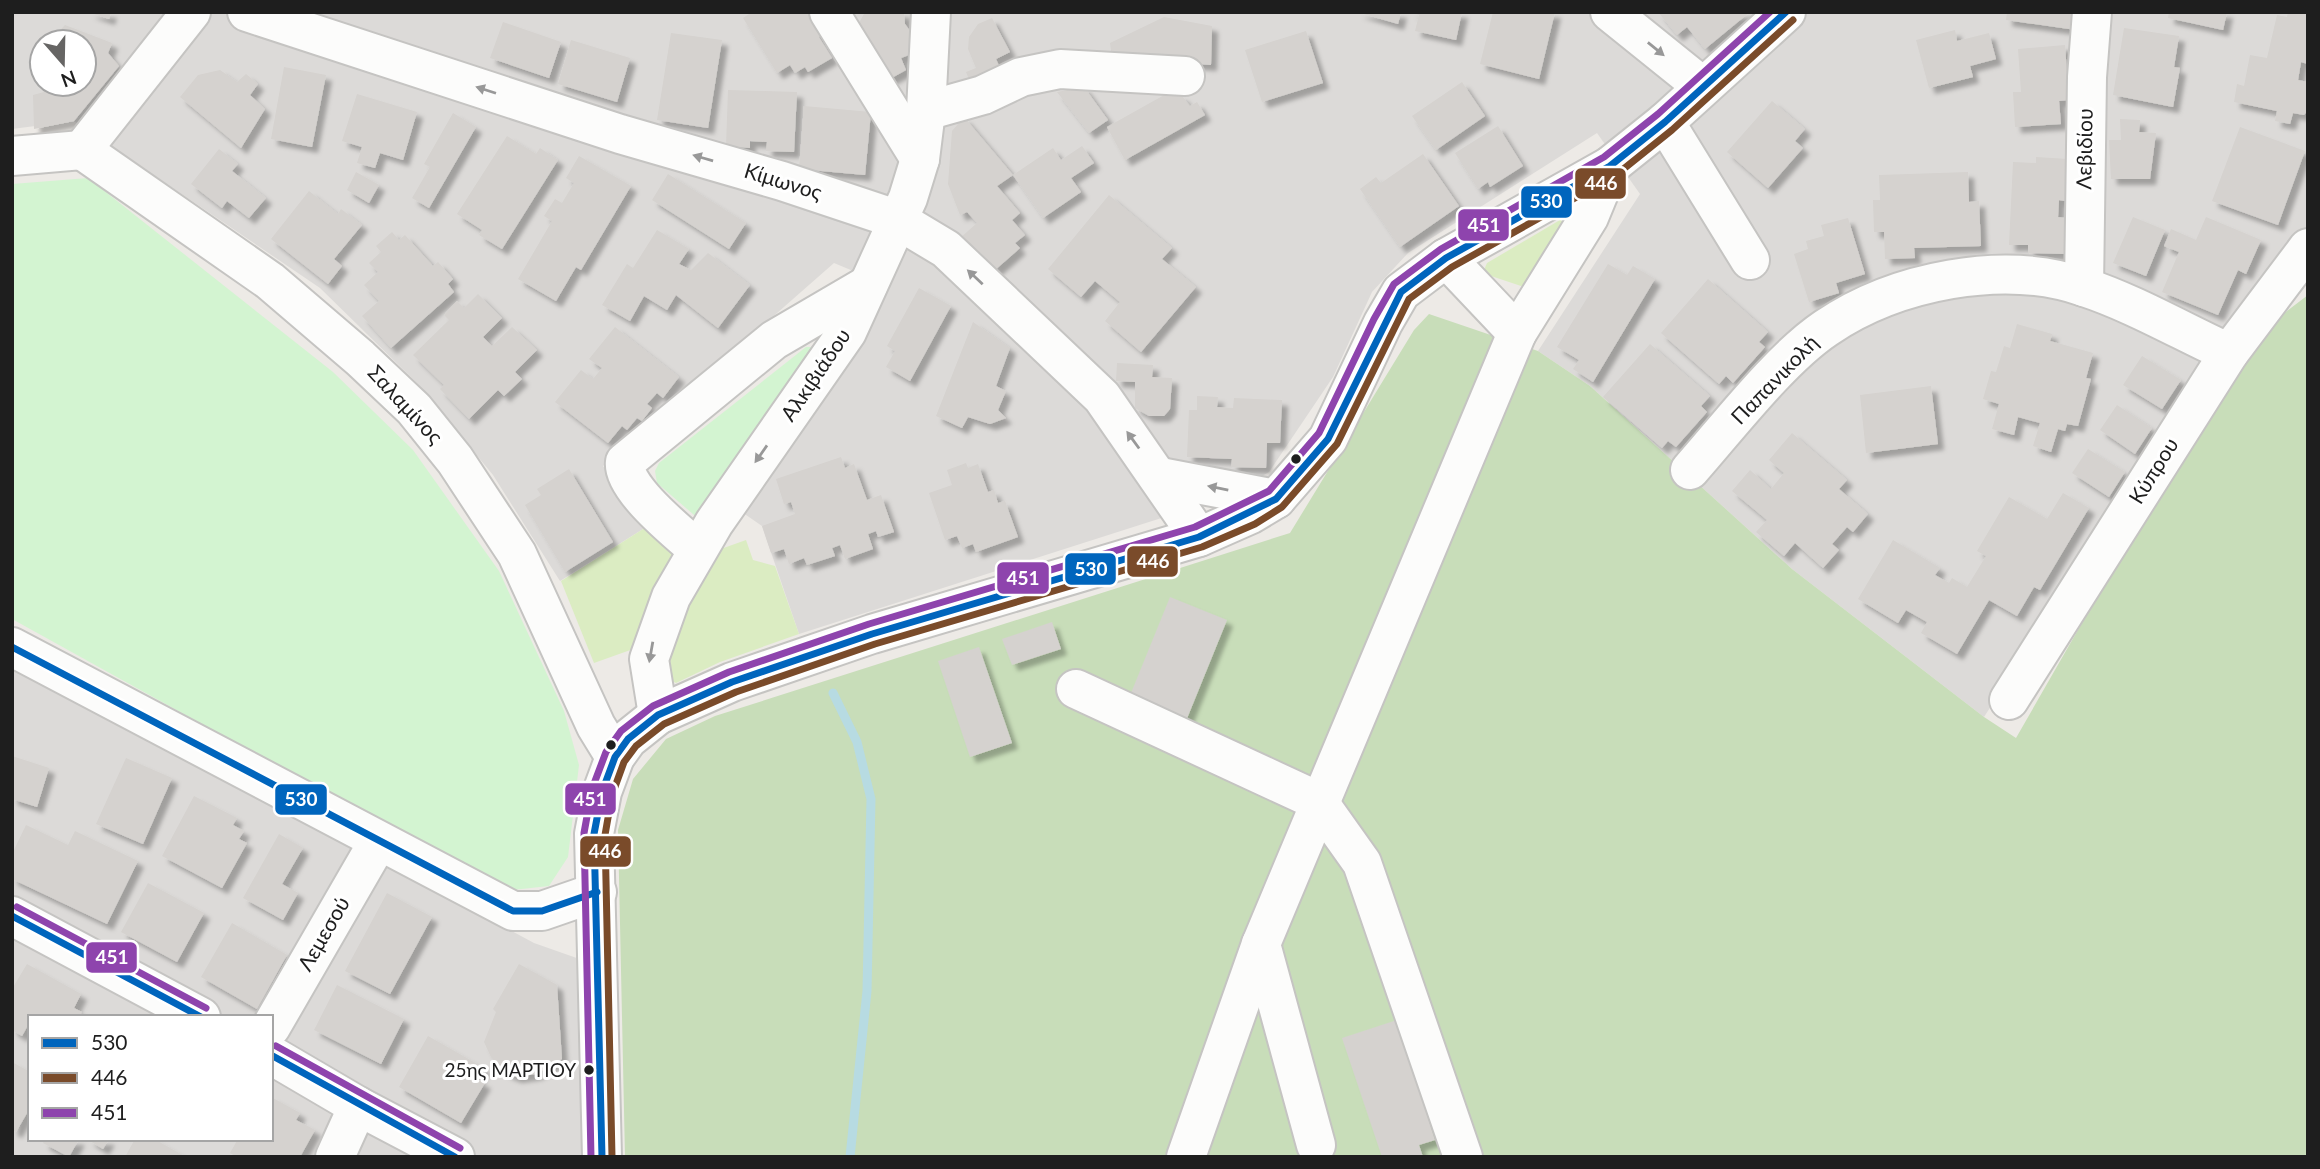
<svg xmlns="http://www.w3.org/2000/svg" width="2320" height="1169" viewBox="0 0 2320 1169" font-family="Lato,sans-serif">
	<style>
		.residential { fill: #dcdad8; fill-rule: evenodd }
		.grass { fill: #dbecc2 }
		.forest { fill: #c8ddb9 }
		.park { fill: #d3f4d1 }
		.lines { fill: none; stroke-linecap: round; stroke-linejoin: round }
		.stream { stroke: #b7dbe2; stroke-width: 9 }
		.building { fill: #d5d2cf; filter: url(#shadow) }
		.minor-casing { stroke: #c5c4c2; stroke-width: 42 }
		.minor { stroke: #fcfcfb; stroke-width: 38 }
		.bus-1-casing { stroke: #fff; stroke-width: 12 }
		.bus-2-casing { stroke: #fff; stroke-width: 12 }
		.bus-3-casing { stroke: #fff; stroke-width: 12 }
		.bus-1 { stroke: #0065bd; stroke-width: 7 }
		.bus-2 { stroke: #7a4b2a; stroke-width: 7 }
		.bus-3 { stroke: #8e44ad; stroke-width: 7 }
		.oneway { fill: #989898 }
		.bus-dot { fill: #1e1e1e; stroke: #fff; stroke-width: 2.5 }
		.labels { text-anchor: middle; stroke-width: 6; stroke-linejoin: round; paint-order: stroke }
		.bus-label { font-size: 19px; fill: #1e1e1e; stroke: #fff; text-anchor: end }
		.street-label { font-size: 21px; fill: #1e1e1e; stroke: #fff }
		.line-badge { stroke: #fff; stroke-width: 2.5 }
		.badge-label { font-size: 19px; text-anchor: middle; font-weight: bold; fill: #fff }
	</style>
	<defs>
		<filter id="shadow"><feDropShadow dx="6" dy="6" stdDeviation="2" flood-color="#0004"/></filter>
	</defs>
	<rect width="100%" height="100%" fill="#edeae6"/>
	<g class="residential">
		<path d="M12,12H2308V234L2227,339L1984,717L1792,569L1590,386L1538,351L1640,194L1597,133L1408,253L1372,292L1333,377L1269,472L1224,498L799,634L762,526L736,508L882,283L834,263L603,466L651,524L560,581L493,475L418,384L320,288L74,121L12,129ZM42,42H84V84H42Z"/>
		<path d="M12,660L534,943L588,962L591,1157H12ZM30,1017H271V1139H30Z"/>
	</g>
	<g class="grass">
		<path d="M1560,220L1565,222L1524,287L1488,275L1484,270L1487,263Z"/>
		<path d="M651,524L673,551L636,648L594,663L561,581Z"/>
		<path d="M746,540L753,560L775,566L799,634L720,662L676,683L662,676L691,599L718,550Z"/>
	</g>
	<path class="forest" d="M2308,295V1157H625L618,830L633,779L666,739L715,716L1290,533L1414,330L1429,314L1538,351L1590,386L1792,569L1984,717L2016,738L2183,447L2283,314Z"/>
	<g class="park">
		<path d="M88,178L333,372L413,450L499,571L564,711L579,765L568,857L549,886L504,891L12,619V184Z"/>
		<path d="M806,347H811V351L701,521L657,483L655,471L659,463Z"/>
	</g>
	<g class="lines">
		<path class="stream" d="M833,693L857,742L871,799L867,991L850,1157"/>
	</g>
	<g class="building">
		<path d="M88,12H111L109,19Z"/>
		<path d="M752,12H811L825,32L819,37L832,58L808,72L805,67L795,73L790,65L777,73L743,18Z"/>
		<path d="M865,12H904L905,24L916,39L917,52L901,58L906,70L888,80L877,66L859,23Z"/>
		<path d="M1357,12H1401L1398,24Z"/>
		<path d="M1410,12H1462L1456,40L1415,31L1419,15Z"/>
		<path d="M1493,12H1555L1539,79L1480,64Z"/>
		<path d="M1658,12H1750L1705,49L1687,27L1677,35Z"/>
		<path d="M2007,12H2079L2076,30L2006,20Z"/>
		<path d="M2169,12H2227L2223,30L2168,18Z"/>
		<path d="M2288,12H2308V64L2301,62L2298,80L2308,82V110L2304,115L2293,113L2290,124L2275,121L2277,111L2234,102L2237,84L2244,86L2250,55L2267,58L2277,15L2287,17Z"/>
		<path d="M1164,17L1212,26L1211,65L1112,58L1110,43Z"/>
		<path d="M992,18L1010,52L996,59L1003,75L973,89L966,72L976,68L968,49L969,37L978,24Z"/>
		<path d="M503,22L561,42L549,78L490,58Z"/>
		<path d="M65,25L112,43L108,53L119,66L74,121L34,129L33,95L44,92L42,84H84V42H49Z"/>
		<path d="M2124,28L2179,36L2174,67L2180,68L2173,107L2113,95Z"/>
		<path d="M1955,30L1957,41L1989,33L1996,59L1970,66L1973,77L1929,88L1916,40Z"/>
		<path d="M1306,31L1323,83L1262,102L1245,50Z"/>
		<path d="M671,33L722,40L708,128L657,120Z"/>
		<path d="M571,40L630,58L617,102L558,84Z"/>
		<path d="M2065,45L2069,100L2059,101L2061,124L2015,127L2013,92H2021L2018,49Z"/>
		<path d="M284,67L326,75L312,147L271,139Z"/>
		<path d="M220,70L237,82L246,74L258,84L250,95L265,109L241,148L180,97L198,75Z"/>
		<path d="M1462,82L1485,116L1436,150L1412,116Z"/>
		<path d="M1084,87L1108,120L1089,133L1057,92Z"/>
		<path d="M728,90L797,92L794,152L766,151L767,142L750,141V148L726,146Z"/>
		<path d="M357,94L417,112L403,160L380,153L375,168L357,163L362,147L342,141Z"/>
		<path d="M1166,94L1182,96L1190,106L1197,102L1205,115L1125,160L1107,127Z"/>
		<path d="M1772,101L1805,129L1795,141L1803,148L1768,188L1727,152Z"/>
		<path d="M804,106L871,112L865,175L799,169Z"/>
		<path d="M453,113L476,127L429,208L412,198L430,167L424,164Z"/>
		<path d="M964,117L1013,175L997,186L1020,213L1012,220L1025,235L1015,243L1020,248L995,270L988,261L982,266L959,239L977,223L967,212L960,215L948,184L952,131Z"/>
		<path d="M2120,119L2140,120L2139,132L2156,133L2150,179H2111L2109,140H2121Z"/>
		<path d="M1498,126L1523,166L1490,187L1488,182L1478,189L1455,153Z"/>
		<path d="M2240,127L2305,151L2278,225L2212,201Z"/>
		<path d="M507,136L536,154L540,148L558,160L502,249L479,235L482,230L457,214Z"/>
		<path d="M1082,146L1094,163L1071,178L1081,192L1043,218L1013,175L1053,148L1061,160Z"/>
		<path d="M219,149L238,164L232,171L266,198L249,218L227,201L222,208L191,184Z"/>
		<path d="M1423,154L1459,206L1400,247L1360,189L1376,177L1381,183Z"/>
		<path d="M579,156L631,186L581,270L576,267L556,301L518,279L552,221L544,216L555,199L562,203L574,183L566,178Z"/>
		<path d="M2036,157L2068,159L2065,201L2059,200L2058,217L2066,218L2065,254L2028,253V245H2009L2013,162L2036,163Z"/>
		<path d="M356,172L379,185L369,203L347,190Z"/>
		<path d="M1968,172L1969,202L1979,201L1981,246L1914,248L1915,258L1885,259L1884,232H1874L1873,200H1880L1879,175Z"/>
		<path d="M668,174L746,223L729,249L652,200Z"/>
		<path d="M309,191L338,214L341,209L362,225L334,259L342,266L328,284L271,239Z"/>
		<path d="M1109,195L1172,248L1162,259L1196,287L1141,352L1105,321L1120,302L1095,281L1081,297L1048,269Z"/>
		<path d="M2133,217L2165,230L2146,276L2113,263Z"/>
		<path d="M2206,217L2261,240L2246,274L2238,270L2218,315L2162,292L2179,252L2164,246L2171,229L2196,240Z"/>
		<path d="M1848,218L1865,274L1836,283L1839,293L1809,302L1794,254L1808,249L1806,241L1824,236L1821,225Z"/>
		<path d="M657,230L689,249L679,264L691,270L708,253L750,285L718,328L676,295L667,310L644,296L630,321L602,305L627,264L633,268Z"/>
		<path d="M392,232L399,240L405,235L433,266L438,262L453,279L448,284L454,292L391,348L362,316L379,301L364,285L378,272L369,263L381,252L376,246Z"/>
		<path d="M1608,264L1627,275L1633,266L1655,279L1593,382L1573,369L1579,360L1557,347Z"/>
		<path d="M1708,279L1768,332L1759,342L1765,347L1733,383L1726,376L1719,384L1661,333Z"/>
		<path d="M919,288L951,306L910,381L886,367L895,351L887,346Z"/>
		<path d="M478,294L502,318L483,337L492,346L512,327L537,350L515,372L522,379L504,396L498,390L469,419L440,389L444,385L413,355L449,320L444,315L457,301L464,308Z"/>
		<path d="M973,322L1010,348L996,386L1006,391L998,410L1006,418L990,424L968,417L962,428L936,416Z"/>
		<path d="M2017,324L2052,334L2050,341L2093,353L2086,378L2091,379L2078,426L2067,424L2065,431L2058,429L2051,452L2033,446L2040,423L2018,417L2014,435L1992,429L1999,404L1983,399L1991,371L1996,372L2004,346L2010,348Z"/>
		<path d="M615,327L679,377L663,398L657,393L647,404L652,408L642,421L637,418L627,430L622,426L608,443L555,402L581,370L593,379L602,368L589,359Z"/>
		<path d="M1650,344L1710,396L1701,406L1707,412L1676,447L1668,441L1662,448L1603,397Z"/>
		<path d="M2142,356L2181,380L2162,409L2123,385Z"/>
		<path d="M1117,363L1153,365L1152,377L1172,378L1170,409L1164,416H1149L1135,408V382L1116,381Z"/>
		<path d="M1931,386L1938,444L1866,453L1860,395Z"/>
		<path d="M1197,396L1218,397L1217,407L1233,408L1234,398L1282,400L1280,443H1267L1266,468L1231,467L1232,459L1187,457L1189,410H1197Z"/>
		<path d="M2117,405L2152,428L2135,454L2100,430Z"/>
		<path d="M1792,433L1847,480L1839,489L1868,514L1853,532L1847,527L1832,544L1839,550L1823,568L1795,543L1784,556L1756,532L1767,520L1732,491L1750,470L1771,489L1784,473L1769,460Z"/>
		<path d="M2088,449L2125,472L2109,497L2072,473Z"/>
		<path d="M841,457L845,468L854,464L867,500L881,495L894,532L878,537L876,531L868,534L873,549L845,559L840,545L832,548L835,556L807,565L804,558L789,564L784,549L771,553L762,526L795,514L791,502L784,504L776,479Z"/>
		<path d="M966,463L968,468L978,464L988,492L994,490L998,503L1005,501L1018,537L976,552L973,544L962,548L957,536L945,540L929,493L952,485L947,470Z"/>
		<path d="M569,469L613,542L565,572L525,505L541,495L537,489Z"/>
		<path d="M2063,493L2089,508L2040,590L2034,587L2017,616L1989,600L1957,654L1921,633L1927,622L1906,610L1898,623L1858,599L1893,540L1940,568L1935,575L1949,583L1952,578L1967,587L1986,556L1977,551L2009,497L2047,519Z"/>
		<path d="M1170,597L1227,620L1186,721L1129,698Z"/>
		<path d="M1052,622L1061,649L1012,665L1002,639Z"/>
		<path d="M979,647L1012,743L970,757L938,661Z"/>
		<path d="M12,756L49,768L37,807L12,799Z"/>
		<path d="M126,758L172,778L143,844L96,824Z"/>
		<path d="M194,796L237,818L233,825L244,831L239,839L247,843L222,888L162,856Z"/>
		<path d="M26,825L68,845L75,831L138,861L107,924L12,879V854Z"/>
		<path d="M279,834L303,848L282,884L298,893L283,920L243,898Z"/>
		<path d="M148,883L204,913L177,962L121,932Z"/>
		<path d="M387,893L432,917L390,994L345,971Z"/>
		<path d="M232,923L287,955L257,1009L201,977Z"/>
		<path d="M27,964L81,994L74,1008L82,1012L79,1017H30V1029L27,1027L22,1036L12,1030V989Z"/>
		<path d="M519,964L557,985L562,1059L536,1074L516,1077L506,1073L491,1057L484,1042L496,1012L493,1009Z"/>
		<path d="M337,985L404,1019L381,1064L314,1030Z"/>
		<path d="M1397,1020L1435,1140L1419,1145L1423,1157H1382L1342,1038Z"/>
		<path d="M428,1036L484,1068L477,1079L485,1083L461,1123L399,1087Z"/>
		<path d="M12,1062L30,1072V1108L16,1132L12,1130Z"/>
		<path d="M271,1097L300,1113L296,1120L315,1130L300,1157H237L230,1153L238,1139H271Z"/>
		<path d="M45,1139H79L69,1157L43,1143Z"/>
		<path d="M87,1139H109L103,1149Z"/>
		<path d="M135,1139H154L186,1157H125Z"/>
	</g>
	<g class="lines">
		<g class="minor-casing">
			<g id="minor">
				<path d="M247,12L620,134L782,181L896,219L946,249L1102,397L1199,537"/>
				<path d="M829,12L920,159"/>
				<path d="M1610,12L1702,86"/>
				<path d="M926,111L983,95L1021,77L1060,69L1185,76"/>
				<path d="M1665,122L1750,260"/>
				<path d="M82,150L270,281L360,358L414,409L455,460L517,554L596,726L615,757"/>
				<path d="M82,150L191,12"/>
				<path d="M12,156L82,150"/>
				<path d="M1446,258L1517,333L1589,217L1610,166"/>
				<path d="M2084,287L2087,77L2092,12"/>
				<path d="M1690,470C1728,427 1780,359 1826,328C1895,281 2003,259 2084,287C2133,303 2181,331 2229,353"/>
				<path d="M1160,477L1276,499"/>
				<path d="M697,549C679,533 621,487 625,462L774,340L868,285"/>
				<path d="M12,647L513,911H542L597,892"/>
				<path d="M1076,689L1318,801L1362,863L1463,1157"/>
				<path d="M2009,700L2229,353L2308,248"/>
				<path d="M658,715L649,659L671,597L714,523L847,332L908,198L920,159L926,111L931,12"/>
				<path d="M12,916L201,1017"/>
				<path d="M1261,944L1316,1145"/>
				<path d="M271,1027L378,842"/>
				<path d="M271,1055L358,1106L455,1157"/>
				<path d="M335,1157L358,1106"/>
				<path d="M602,1157L594,834L602,792L615,757L628,739L658,715L732,682L872,634L1199,537L1251,514L1276,499L1328,439L1383,323L1401,292L1446,258L1610,166L1665,122L1786,12"/>
				<path d="M1186,1157L1261,944L1517,333"/>
			</g>
		</g>
		<use href="#minor" class="minor"/>
		<g class="bus-1-casing">
			<g id="bus-1">
				<path d="M12,647L513,911H542L597,892"/>
				<path d="M12,916L201,1017"/>
				<path d="M271,1055L455,1157"/>
				<path d="M602,1157L594,834L602,792L615,757L628,739L658,715L732,682L872,634L1199,537L1276,499L1328,439L1401,292L1446,258L1610,166L1665,122L1786,12"/>
			</g>
		</g>
		<g class="bus-2-casing">
			<path id="bus-2" d="M612,1157L605,835L612,795L624,762L636,746L664,724L736,692L875,644L1202,547L1255,524L1282,507L1337,444L1409,299L1452,267L1616,175L1672,130L1793,20"/>
		</g>
		<g class="bus-3-casing">
			<g id="bus-3">
				<path d="M17,907L206,1008"/>
				<path d="M276,1046L460,1148"/>
				<path d="M591,1157L584,833L592,789L606,752L621,731L653,706L729,672L869,624L1195,527L1269,491L1319,433L1374,319L1394,284L1441,249L1604,157L1658,114L1770,12"/>
			</g>
		</g>
		<use href="#bus-1" class="bus-1"/>
		<use href="#bus-2" class="bus-2"/>
		<use href="#bus-3" class="bus-3"/>
	</g>
	<defs><path id="oneway-solid" d="M-6-.8H1V-3.2L6.5 0L1 3.2V.8H-6Z" transform="scale(1.75)"/></defs>
	<g class="oneway">
		<use href="#oneway-solid" transform="translate(1656 49) rotate(39)"/>
		<use href="#oneway-solid" transform="translate(486 90) rotate(-162)"/>
		<use href="#oneway-solid" transform="translate(703 158) rotate(-164)"/>
		<use href="#oneway-solid" transform="translate(975 277) rotate(-137)"/>
		<use href="#oneway-solid" transform="translate(1133 440) rotate(-126)"/>
		<use href="#oneway-solid" transform="translate(761 454) rotate(125)"/>
		<use href="#oneway-solid" transform="translate(1218 488) rotate(-169)"/>
		<use href="#oneway-solid" transform="translate(651 652) rotate(100)"/>
	</g>
	<g class="bus-dot">
		<circle cx="1296" cy="459" r="6"/>
		<circle cx="611" cy="745" r="6"/>
		<circle cx="589" cy="1070" r="6"/>
	</g>
	<g class="labels">
		<g class="bus-label">
			<text x="576" y="1077">25ης ΜΑΡΤΙΟΥ</text>
		</g>
		<g class="street-label">
			<text transform="translate(2085 149) rotate(-89)" y="7">Λεβιδίου</text>
			<text transform="translate(783 182) rotate(17)" y="7">Κίμωνος</text>
			<text transform="translate(816 375) rotate(-56)" y="7">Αλκιβιάδου</text>
			<text transform="translate(1775 380) rotate(-46)" y="7">Παπανικολή</text>
			<text transform="translate(405 405) rotate(47)" y="7">Σαλαμίνος</text>
			<text transform="translate(2154 471) rotate(-58)" y="7">Κύπρου</text>
			<text transform="translate(324 934) rotate(-60)" y="7">Λεμεσού</text>
		</g>
	</g>
	<g class="line-badge">
		<rect x="1574" y="167" width="53" height="33" rx="7" fill="#7a4b2a"/>
		<rect x="1520" y="185" width="53" height="34" rx="7" fill="#0065bd"/>
		<rect x="1457" y="208" width="53" height="34" rx="7" fill="#8e44ad"/>
		<rect x="1126" y="545" width="53" height="33" rx="7" fill="#7a4b2a"/>
		<rect x="1064" y="552" width="53" height="34" rx="7" fill="#0065bd"/>
		<rect x="996" y="561" width="54" height="34" rx="7" fill="#8e44ad"/>
		<rect x="564" y="782" width="53" height="34" rx="7" fill="#8e44ad"/>
		<rect x="274" y="783" width="54" height="33" rx="7" fill="#0065bd"/>
		<rect x="579" y="835" width="53" height="33" rx="7" fill="#7a4b2a"/>
		<rect x="85" y="941" width="53" height="33" rx="7" fill="#8e44ad"/>
	</g>
	<g class="badge-label">
		<text x="1601" y="190">446</text>
		<text x="1546" y="208">530</text>
		<text x="1484" y="232">451</text>
		<text x="1153" y="568">446</text>
		<text x="1091" y="576">530</text>
		<text x="1023" y="585">451</text>
		<text x="590" y="806">451</text>
		<text x="301" y="806">530</text>
		<text x="605" y="858">446</text>
		<text x="112" y="964">451</text>
	</g>
	<rect width="2320" height="1169" fill="none" stroke="#1e1e1e" stroke-width="28"/>
	<rect x="28" y="1015" width="245" height="126" fill="#ffffff" stroke="#a5a5a5" stroke-width="2"/>
	<rect x="42" y="1038" width="35" height="10" fill="#0065bd" stroke="#a5a5a5" stroke-width="2"/>
	<text x="91" y="1050" font-size="21" fill="#1e1e1e">530</text>
	<rect x="42" y="1073" width="35" height="10" fill="#7a4b2a" stroke="#a5a5a5" stroke-width="2"/>
	<text x="91" y="1085" font-size="21" fill="#1e1e1e">446</text>
	<rect x="42" y="1108" width="35" height="10" fill="#8e44ad" stroke="#a5a5a5" stroke-width="2"/>
	<text x="91" y="1120" font-size="21" fill="#1e1e1e">451</text>
	<g transform="translate(63 63) rotate(160)"><circle r="33" fill="#ffffff" stroke="#a5a5a5" stroke-width="2"/>
	<path d="M0-5L12 26L0 18L-12 26Z" fill="#666564"/>
	<text y="-10" font-size="19" font-weight="bold" text-anchor="middle" fill="#1e1e1e">N</text>
	</g>
</svg>
